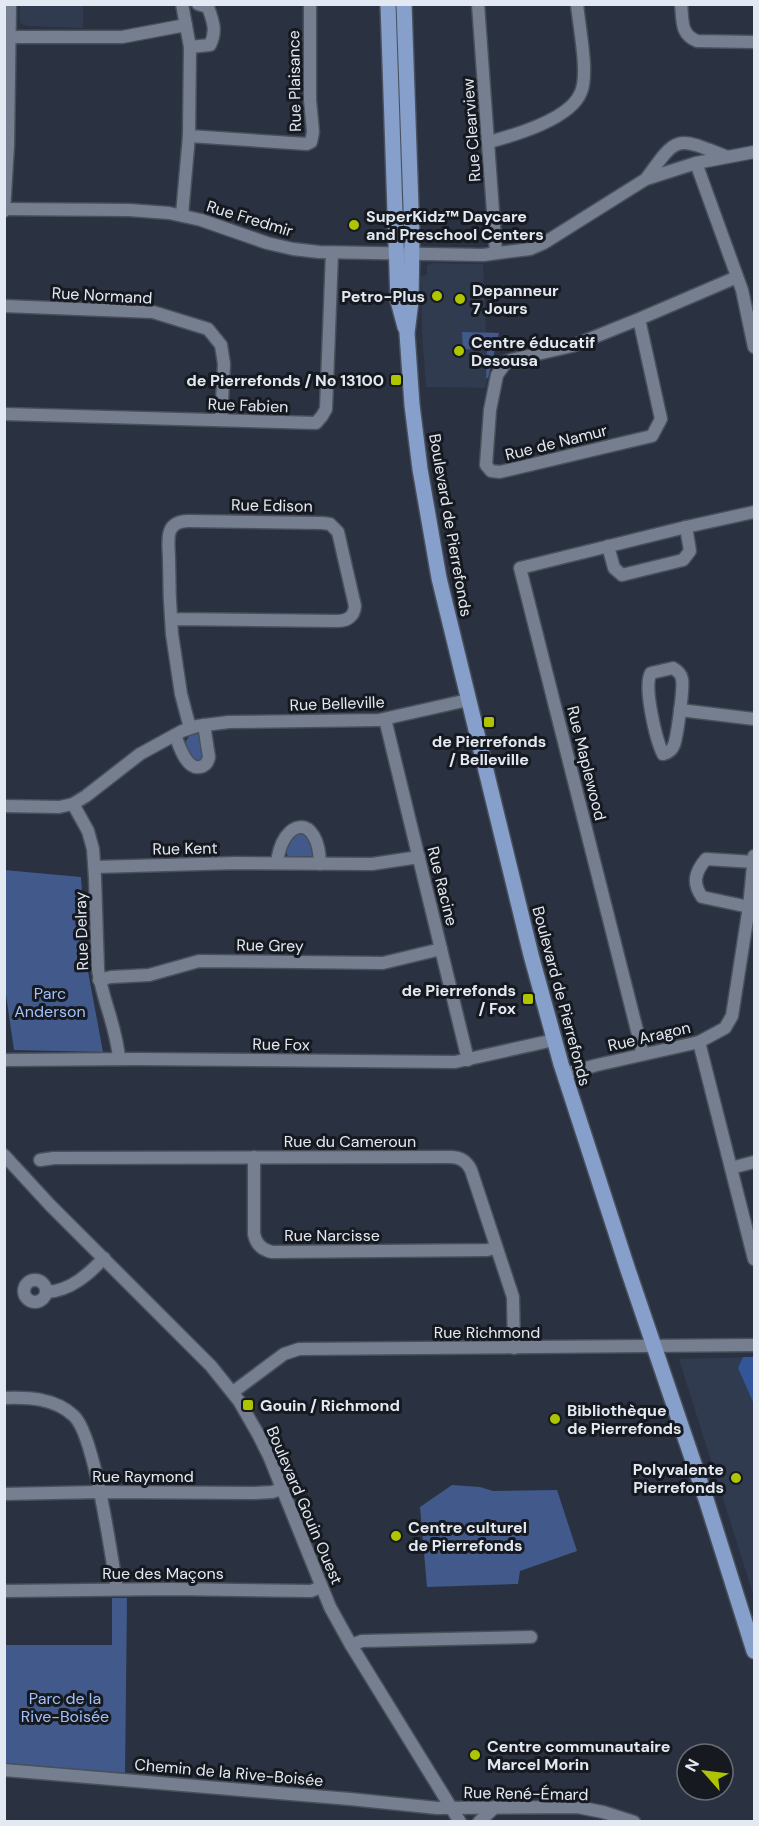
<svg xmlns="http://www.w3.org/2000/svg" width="759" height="1826" viewBox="0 0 759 1826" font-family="'DM Sans',sans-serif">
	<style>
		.built { fill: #303b50 }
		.green { fill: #415a8b }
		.forest { fill: #33569b }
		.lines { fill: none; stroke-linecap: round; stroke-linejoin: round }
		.minor-casing { stroke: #48505c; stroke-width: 15 }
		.major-casing { stroke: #48505c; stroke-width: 18 }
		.minor { stroke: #767f90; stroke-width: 12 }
		.major { stroke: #879fcb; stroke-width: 15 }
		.poi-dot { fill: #b0c502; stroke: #161a20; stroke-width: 2 }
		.labels { text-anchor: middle; stroke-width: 6; stroke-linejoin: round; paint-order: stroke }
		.street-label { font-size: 16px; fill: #e3e9f2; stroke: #161a20 }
		.poi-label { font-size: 16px; font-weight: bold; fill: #e3e9f2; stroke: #161a20; text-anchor: start }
		.park-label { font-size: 16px; fill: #a1c1fb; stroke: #161a20 }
	</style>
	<rect width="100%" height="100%" fill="#2a3241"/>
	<g class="built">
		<path d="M20,5H83V28L27,26L20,23Z"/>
		<path d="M431,263L483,264L486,332L499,333L485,388L426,387L422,332L421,276L427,275V265L431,264Z"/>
		<path d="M754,1357V1597L679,1359Z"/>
	</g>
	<g class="green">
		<path d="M462,332L499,333L488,378H486L487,350L463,349Z"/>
		<path d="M196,733L201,735L204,757L199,763L191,757L185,743L189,736Z"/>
		<path d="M301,831L309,838L313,852L312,856L288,857L286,852C290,842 293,837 301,831Z"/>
		<path d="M4,870L81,877L87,966L103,1052L14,1050L5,988Z"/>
		<path d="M452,1485L480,1487L493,1491L557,1490L577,1551L520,1571L518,1584L427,1587L420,1507Z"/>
		<path d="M112,1598H127L125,1773L5,1763V1645H112Z"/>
	</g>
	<path class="forest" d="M743,1357H754V1404L738,1368Z"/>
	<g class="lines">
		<g class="minor-casing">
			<g id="minor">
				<path d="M478,4L496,253"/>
				<path d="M681,4C683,21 680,34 697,41L754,42"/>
				<path d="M10,37H122L186,25"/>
				<path d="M190,47L210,45C217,31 213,21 208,7L198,4"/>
				<path d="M189,136L307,144L311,142L313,132L310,100V4"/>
				<path d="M489,142C515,135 571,119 581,92C589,73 579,27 577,4"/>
				<path d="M696,163L742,290L754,347"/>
				<path d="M646,179C677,136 675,136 725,156"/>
				<path d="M4,209L129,210L169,213L201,220L267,243L293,249L319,252L483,255L530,249L544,243L646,179L696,163L754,152"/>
				<path d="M4,211L8,145L10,4"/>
				<path d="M182,215L189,136L190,47L182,4"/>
				<path d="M4,306L153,312L208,329L221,345L224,364L221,420"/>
				<path d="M639,319L661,419L652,436L500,472L491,471L486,465L490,410L497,375L507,361L572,346L639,319L737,277"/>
				<path d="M4,414L316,423L322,416L326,409L332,253"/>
				<path d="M608,546L614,568L622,575L683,560L690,551L686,527"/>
				<path d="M171,619L337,621C347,621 354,617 355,606L338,532L330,524L322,523L189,521C181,521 173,523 170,531C167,539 169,551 169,559C169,584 170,609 172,634L181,694L190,728"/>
				<path d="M673,668C677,671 681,673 682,679C684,687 677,737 674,745C672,750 668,753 663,754C656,740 643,686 651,673Z"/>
				<path d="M680,710L754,719"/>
				<path d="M385,719L468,1060"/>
				<path d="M175,735C179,745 186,770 200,767C206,766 208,762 209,757L204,725"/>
				<path d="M73,804L88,831L93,849L95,878L98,969C102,999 117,1028 119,1059"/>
				<path d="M4,806L59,807L73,804L86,796L140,754L182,731L197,726L229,722L379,720L468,700"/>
				<path d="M754,862L706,859C695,872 692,883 702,897L754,908"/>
				<path d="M277,863C282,818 319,812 320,864"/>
				<path d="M95,867L237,863L372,864L419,857"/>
				<path d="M99,980L111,977L149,975L199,961L383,963L441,949"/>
				<path d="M699,1042L754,1259"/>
				<path d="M643,1054L520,568L686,527L754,512"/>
				<path d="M4,1060L138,1059L455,1062L554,1040"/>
				<path d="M564,1074L597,1065L699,1042L725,1028L732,1016L749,907L754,856"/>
				<path d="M4,1155L50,1205L211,1366L239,1401L258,1434L269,1456L330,1607L351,1645L460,1822"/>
				<path d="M254,1157V1234C256,1244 262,1250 272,1252L487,1250L496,1248"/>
				<path d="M40,1160L54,1158L450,1157C460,1157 467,1161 471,1170L513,1297L514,1348"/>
				<path d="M731,1168L754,1162"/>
				<circle cx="35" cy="1291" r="11"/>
				<path d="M47,1292C70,1291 89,1274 104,1258"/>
				<path d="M233,1392L284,1354L299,1349L754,1345"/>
				<path d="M4,1398C28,1397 55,1398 74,1416C95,1436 111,1555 117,1589"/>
				<path d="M4,1494L100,1492L255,1493L272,1492L282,1489"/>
				<path d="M4,1591L171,1589L311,1591L321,1587"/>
				<path d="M351,1645L362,1641L531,1637"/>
				<path d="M4,1770L350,1799L437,1808L577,1807L603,1812L634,1822"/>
				<path d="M479,1822L495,1807"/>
			</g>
		</g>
		<g class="major-casing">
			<g id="major">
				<path d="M388,4L398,301L405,327"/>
				<path d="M404,4L412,236L411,301L407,333L412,405L420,469L439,578L531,955L561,1064L628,1270L706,1499L754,1651"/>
			</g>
		</g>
		<use href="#minor" class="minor"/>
		<use href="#major" class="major"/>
	</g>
	<g class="poi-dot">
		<circle cx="354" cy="225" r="6"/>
		<circle cx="437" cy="296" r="6"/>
		<circle cx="460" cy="299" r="6"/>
		<circle cx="459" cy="351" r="6"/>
		<rect x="390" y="374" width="12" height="12" rx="3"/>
		<rect x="483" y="716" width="12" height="12" rx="3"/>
		<rect x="522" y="993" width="12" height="12" rx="3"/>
		<rect x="242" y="1399" width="12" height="12" rx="3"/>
		<circle cx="555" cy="1419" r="6"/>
		<circle cx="736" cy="1478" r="6"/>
		<circle cx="396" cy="1536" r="6"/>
		<circle cx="475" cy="1755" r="6"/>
	</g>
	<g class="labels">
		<g class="street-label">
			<text transform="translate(294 81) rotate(-91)" y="6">Rue Plaisance</text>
			<text transform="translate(471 130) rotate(-94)" y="6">Rue Clearview</text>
			<text transform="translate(250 218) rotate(17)" y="6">Rue Fredmir</text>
			<text transform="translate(102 295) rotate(3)" y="6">Rue Normand</text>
			<text transform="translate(248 405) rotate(2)" y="6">Rue Fabien</text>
			<text transform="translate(556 442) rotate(-14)" y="6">Rue de Namur</text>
			<text transform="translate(272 505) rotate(1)" y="6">Rue Edison</text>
			<text transform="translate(451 525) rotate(80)" y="6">Boulevard de Pierrefonds</text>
			<text transform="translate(337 703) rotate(-2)" y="6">Rue Belleville</text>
			<text transform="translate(587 763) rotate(76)" y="6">Rue Maplewood</text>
			<text transform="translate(185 848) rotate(-1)" y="6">Rue Kent</text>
			<text transform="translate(443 886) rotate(76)" y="6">Rue Racine</text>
			<text transform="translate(81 931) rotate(-92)" y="6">Rue Delray</text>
			<text transform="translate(270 945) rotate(1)" y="6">Rue Grey</text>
			<text transform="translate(562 996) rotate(75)" y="6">Boulevard de Pierrefonds</text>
			<text transform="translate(649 1036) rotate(-13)" y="6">Rue Aragon</text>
			<text transform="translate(281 1044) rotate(1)" y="6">Rue Fox</text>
			<text x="350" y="1147">Rue du Cameroun</text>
			<text x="332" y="1241">Rue Narcisse</text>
			<text x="487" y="1338">Rue Richmond</text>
			<text x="143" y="1482">Rue Raymond</text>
			<text transform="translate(305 1505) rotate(67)" y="6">Boulevard Gouin Ouest</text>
			<text x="163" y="1579">Rue des Maçons</text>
			<text transform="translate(229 1772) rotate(5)" y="6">Chemin de la Rive-Boisée</text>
			<text transform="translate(526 1793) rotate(1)" y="6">Rue René-Émard</text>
		</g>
		<g class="poi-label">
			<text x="366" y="222">SuperKidz™ Daycare<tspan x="366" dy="18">and Preschool Centers</tspan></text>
			<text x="472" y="296">Depanneur<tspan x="472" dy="18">7 Jours</tspan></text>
			<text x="425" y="302" text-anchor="end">Petro-Plus</text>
			<text x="471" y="348">Centre éducatif<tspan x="471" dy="18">Desousa</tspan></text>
			<text x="384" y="386" text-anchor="end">de Pierrefonds / No 13100</text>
			<text x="489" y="747" text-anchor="middle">de Pierrefonds<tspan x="489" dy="18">/ Belleville</tspan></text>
			<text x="516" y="996" text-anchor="end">de Pierrefonds<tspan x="516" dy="18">/ Fox</tspan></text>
			<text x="260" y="1411">Gouin / Richmond</text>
			<text x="567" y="1416">Bibliothèque<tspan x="567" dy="18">de Pierrefonds</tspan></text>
			<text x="724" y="1475" text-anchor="end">Polyvalente<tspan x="724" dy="18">Pierrefonds</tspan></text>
			<text x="408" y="1533">Centre culturel<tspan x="408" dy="18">de Pierrefonds</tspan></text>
			<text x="487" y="1752">Centre communautaire<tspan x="487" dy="18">Marcel Morin</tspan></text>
		</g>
		<g class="park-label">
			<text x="50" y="999">Parc<tspan x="50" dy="18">Anderson</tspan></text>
			<text x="65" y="1704">Parc de la<tspan x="65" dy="18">Rive-Boisée</tspan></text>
		</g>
	</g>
	<rect width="759" height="1826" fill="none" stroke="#e3e9f2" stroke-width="12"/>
	<g transform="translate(705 1772) rotate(298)"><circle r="28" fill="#161a20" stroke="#686d74" stroke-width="1.5"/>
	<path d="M0-4.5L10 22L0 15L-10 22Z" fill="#b0c502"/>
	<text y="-9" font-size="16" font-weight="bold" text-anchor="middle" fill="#e3e9f2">N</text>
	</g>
</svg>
